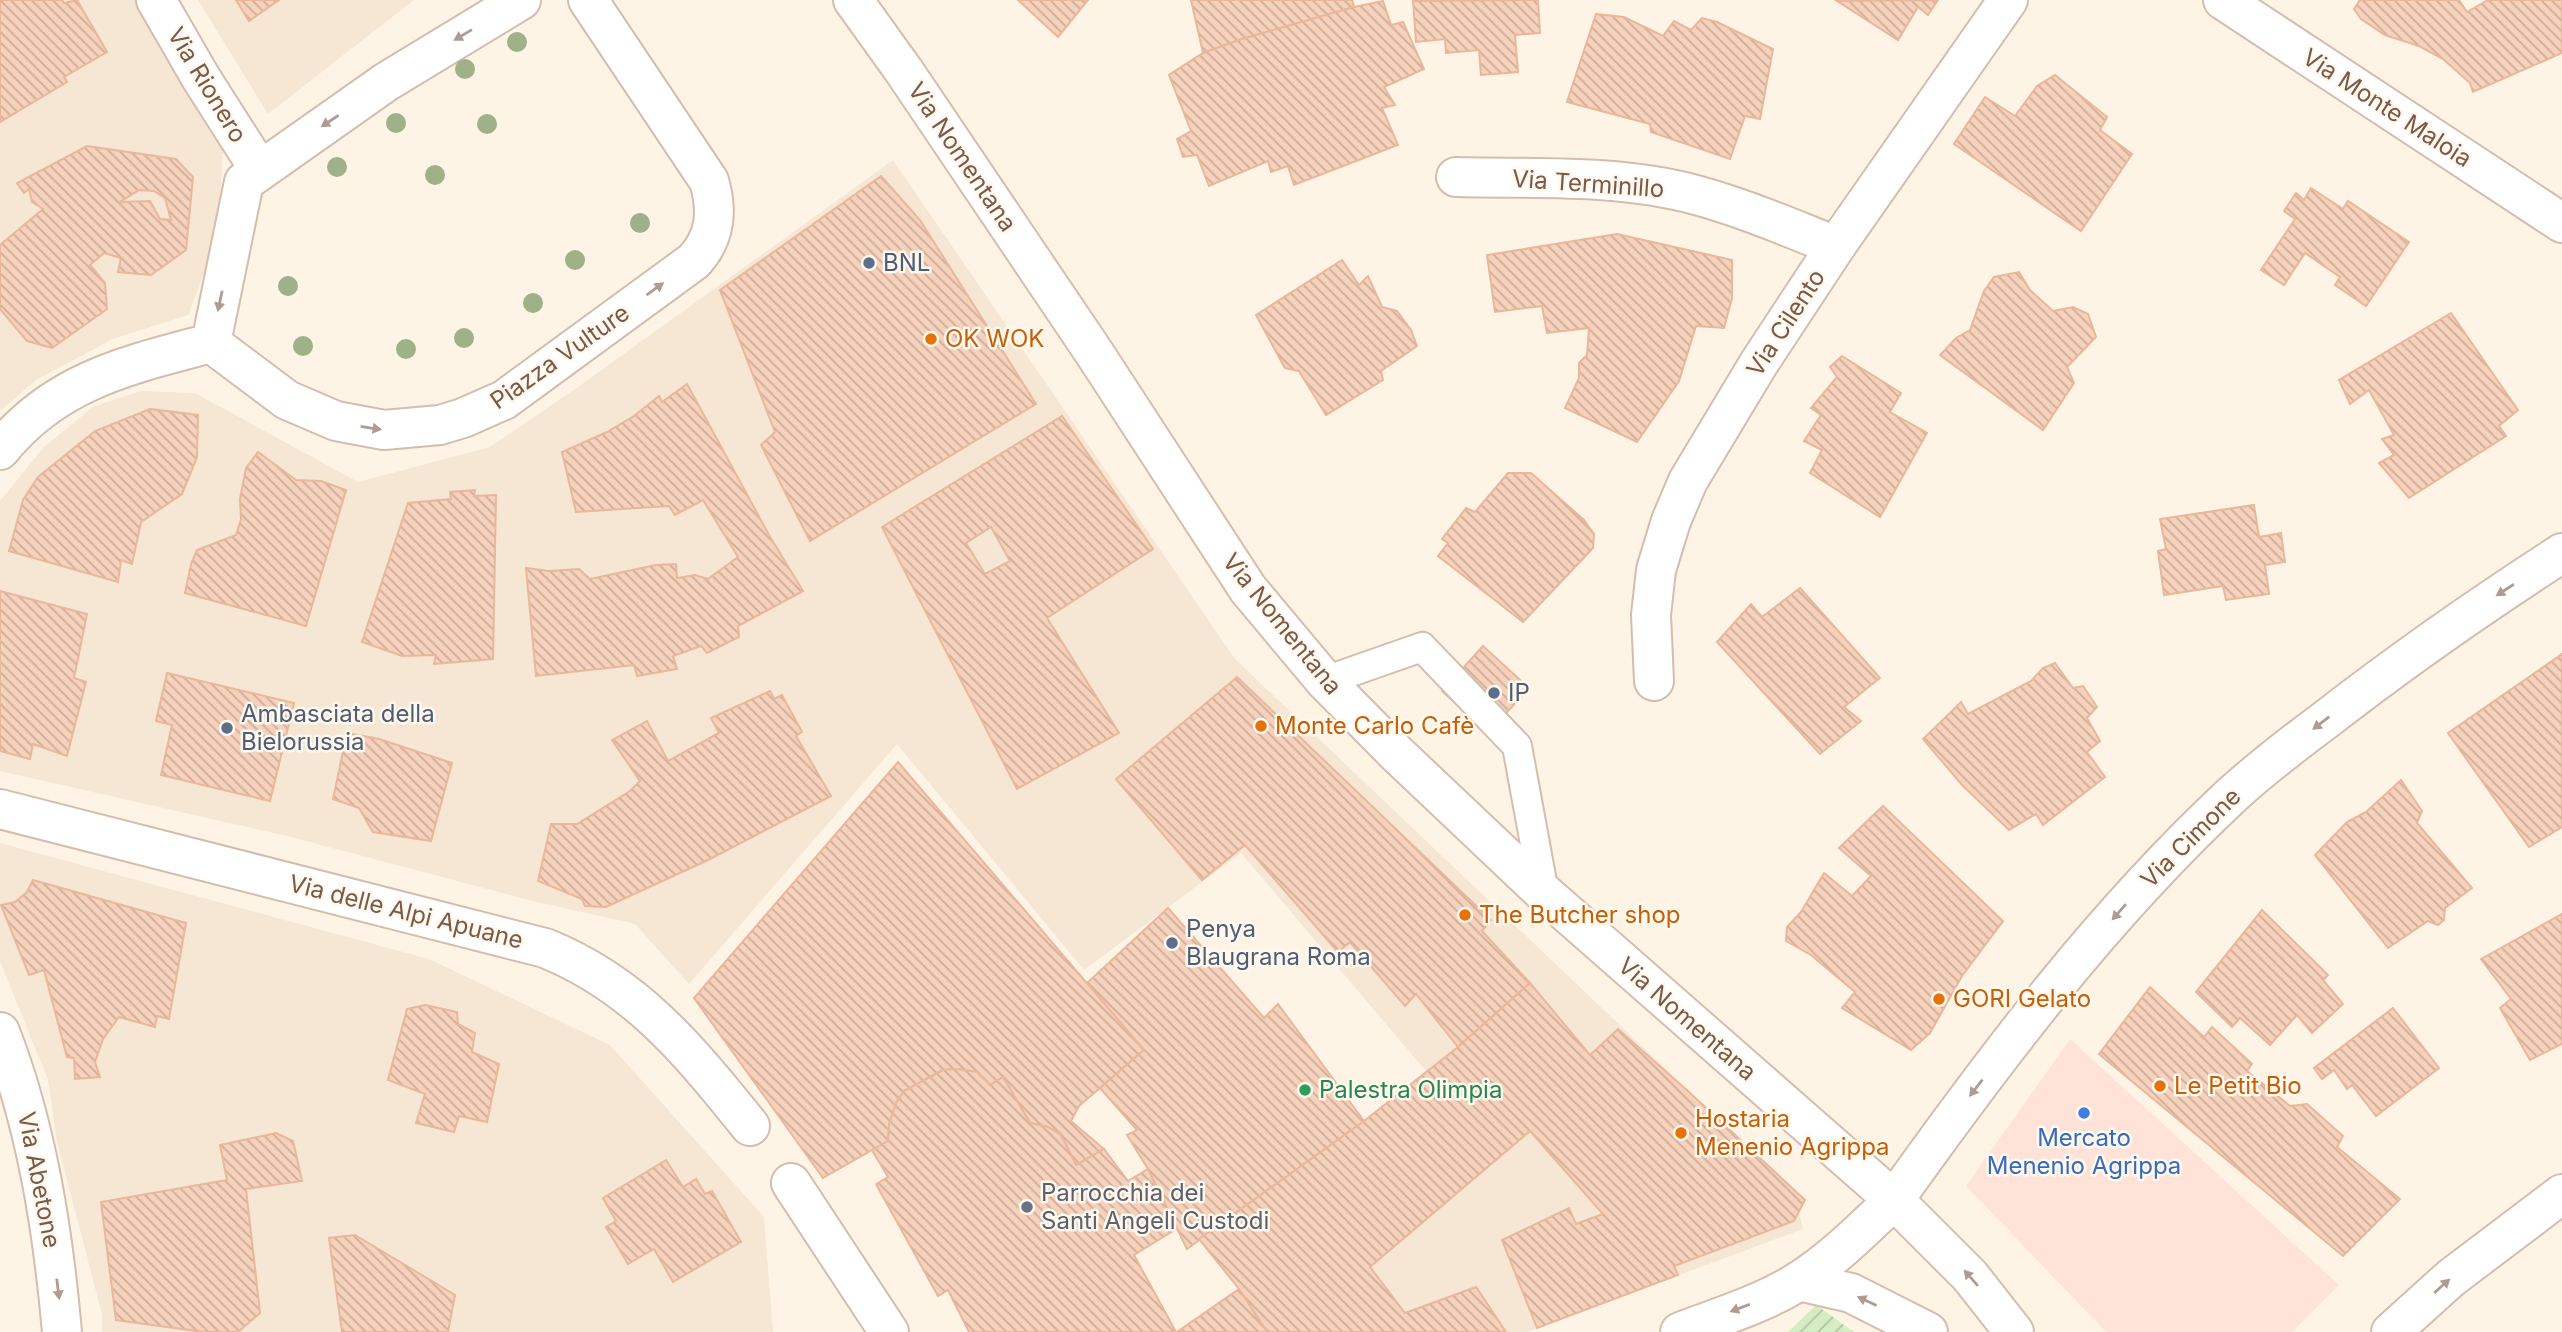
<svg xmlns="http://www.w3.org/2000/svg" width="2562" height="1332" viewBox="0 0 2562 1332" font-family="Inter,sans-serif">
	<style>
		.residential { fill: #f6e6d4 }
		.commercial { fill: #ffe3d9 }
		.garden { fill: url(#garden-furrows) }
		.building { fill: url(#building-back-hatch); stroke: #eab79a; stroke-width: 2; fill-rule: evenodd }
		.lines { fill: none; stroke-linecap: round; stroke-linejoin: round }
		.service-casing { stroke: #d4bdad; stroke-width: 32 }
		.minor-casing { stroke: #d4bdad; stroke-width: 42 }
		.secondary-casing { stroke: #d7bdaa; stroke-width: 42 }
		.service { stroke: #fff; stroke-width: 28 }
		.minor { stroke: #fff; stroke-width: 38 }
		.secondary { stroke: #fff; stroke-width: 38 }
		.tree { fill: #9eb188 }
		.oneway { fill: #af9b91 }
		.service-dot { fill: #5c6f8a; stroke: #fff8ee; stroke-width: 2.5 }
		.food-dot { fill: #e8710a; stroke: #fff8ee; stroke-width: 2.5 }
		.leisure-dot { fill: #2e9e5b; stroke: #fff8ee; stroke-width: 2.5 }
		.shop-dot { fill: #3f7fe0; stroke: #fff8ee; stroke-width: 2.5 }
		.worship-dot { fill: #6b7280; stroke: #fff8ee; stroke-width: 2.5 }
		.labels { text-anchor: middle; stroke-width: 5; stroke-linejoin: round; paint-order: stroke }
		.street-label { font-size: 24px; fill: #7a5948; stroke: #fff8ee }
		.service-label { font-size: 24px; fill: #4e5e75; stroke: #fff8ee; text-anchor: start }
		.food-label { font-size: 24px; fill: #c56008; stroke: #fff8ee; text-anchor: start }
		.leisure-label { font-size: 24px; fill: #27864d; stroke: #fff8ee; text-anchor: start }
		.shop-label { font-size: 24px; fill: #366cbe; stroke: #fff8ee }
		.worship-label { font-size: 24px; fill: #5b616d; stroke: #fff8ee; text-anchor: start }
	</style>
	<defs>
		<pattern id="garden-furrows" width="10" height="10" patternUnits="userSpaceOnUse" patternTransform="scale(1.75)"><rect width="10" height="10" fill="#d5edc3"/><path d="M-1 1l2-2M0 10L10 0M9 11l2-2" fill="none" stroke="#b2c3a0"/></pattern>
		<pattern id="building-back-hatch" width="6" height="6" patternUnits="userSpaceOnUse" patternTransform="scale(1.75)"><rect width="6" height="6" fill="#f6d1bb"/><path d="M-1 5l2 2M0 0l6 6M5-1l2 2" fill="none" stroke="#ccad9a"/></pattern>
	</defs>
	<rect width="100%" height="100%" fill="#fef4e6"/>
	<g class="residential">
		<path d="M0,0H138L223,149L218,235L188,315L113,339L36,380L0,411Z"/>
		<path d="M198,0H414L268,114Z"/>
		<path d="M893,160L1235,659L1794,1191L1803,1229L1527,1332H1279L1199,1239L1364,1121L1426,1071L1241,853L1084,970L897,744L689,984L635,924L533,901L291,837L0,771V501L44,447L94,406L141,391L195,393L358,482L490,447L578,387Z"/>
		<path d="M0,843L429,959L610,1045L764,1217L773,1332H102V1314L57,1142L48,1080L0,961Z"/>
	</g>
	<path class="commercial" d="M2070,1039L2339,1285L2292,1332H2106L1966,1186Z"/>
	<path class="garden" d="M1816,1305L1854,1332H1788Z"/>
	<g class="building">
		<path d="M0,0H62L64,3L77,0L107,52L64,77L67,82L0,122Z"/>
		<path d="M236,0H279L249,21Z"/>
		<path d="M1018,0H1088L1058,37Z"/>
		<path d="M1191,0H1352L1354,7L1242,39L1203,53Z"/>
		<path d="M1538,0L1540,33L1515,35L1518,72L1481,75L1479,50L1446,53L1445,39L1416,42L1413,1Z"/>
		<path d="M1938,0L1928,15L1918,7L1898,40L1837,1Z"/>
		<path d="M2360,0H2459L2467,12L2488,0H2562V53L2473,92L2470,83L2443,59L2419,46L2385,35L2361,19L2354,9Z"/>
		<path d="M1383,1L1391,25L1403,22L1424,69L1384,87L1395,105L1382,108L1398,145L1294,185L1288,166L1271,172L1268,161L1209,186L1197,155L1183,157L1177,139L1191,131L1169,75L1203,53L1242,39L1354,7Z"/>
		<path d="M1596,14L1624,17L1663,36L1674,21L1691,30L1702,18L1717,22L1773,49L1760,119L1745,116L1730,159L1651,132L1650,124L1567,102Z"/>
		<path d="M2055,75L2107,117L2100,130L2132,154L2081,231L1954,144L1985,97L2015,116L2037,86Z"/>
		<path d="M87,146L176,159L193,177L186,250L151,275L118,272L121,258L104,253L90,265L105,283L107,309L52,348L27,341L0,309V245L43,209L32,202L29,189L24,193L17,183ZM139,190L154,191L165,198L171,220L160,219L150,201L120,202Z"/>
		<path d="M881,176L920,220L1036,404L810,541L761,445L775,432L720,290Z"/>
		<path d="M2311,188L2343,209L2348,201L2409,242L2366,306L2335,285L2340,277L2305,253L2284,285L2261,270L2295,219L2284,211L2296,193L2304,200Z"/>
		<path d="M1617,234L1732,260V298L1724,328L1696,326L1679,381L1637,442L1565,408L1579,378V363L1587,355L1589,328L1547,333L1542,306L1495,312L1487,255Z"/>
		<path d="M1342,260L1359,285L1368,276L1382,307L1397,311L1411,330L1417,346L1381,371L1383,380L1326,415L1299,371L1285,368L1256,315Z"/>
		<path d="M2019,272L2030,290L2053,311L2073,307L2088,314L2096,337L2067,367L2074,383L2043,430L1940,355L1956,338L1970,330L1984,291L1994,277Z"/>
		<path d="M2451,313L2518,410L2499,426L2506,436L2409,498L2379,463L2394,455L2382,439L2394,435L2369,390L2350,404L2339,380Z"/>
		<path d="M1842,356L1901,393L1890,412L1927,433L1880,517L1810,473L1822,450L1804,441L1821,415L1811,408L1837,377L1830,367Z"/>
		<path d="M687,384L769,535L803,591L738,626L739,637L707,653L701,646L673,656L677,669L637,676L634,665L536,676L526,568L549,571L579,569L590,579L656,565L676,564L677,578L695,575L708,579L738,557L703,500L675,515L669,506L576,512L562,452L607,432L634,416L659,396L662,402Z"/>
		<path d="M150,409L198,415L197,457L182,494L141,522L132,564L121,560L118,582L9,551L23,500L38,477L95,431Z"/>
		<path d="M1062,416L1153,549L1047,618L1119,733L1017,789L882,527ZM991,527L1010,561L985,574L966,543Z"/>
		<path d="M258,452L296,480L321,481L346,490L306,626L185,593L191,564L197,550L236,535L241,519L240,499L246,468Z"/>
		<path d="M1508,473H1531L1584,520L1594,534L1593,548L1523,622L1438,556L1448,543L1442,539L1466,508L1475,512Z"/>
		<path d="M475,490L474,496L496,495L493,659L434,664L436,655L402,656L362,642L408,503L451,499L450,492Z"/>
		<path d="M2254,505L2259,537L2281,533L2285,562L2265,565L2269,594L2226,600L2223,586L2164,595L2158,551L2166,549L2160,519Z"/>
		<path d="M1800,588L1880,678L1844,707L1861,721L1820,754L1717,642L1751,604L1762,617Z"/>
		<path d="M0,591L87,614L74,678L86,682L67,756L33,744L30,759L0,751Z"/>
		<path d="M1483,646L1529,688L1488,733L1442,691Z"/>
		<path d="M2562,654V827L2529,847L2448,733Z"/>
		<path d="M2055,663L2073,688L2083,686L2097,707L2087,718L2100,741L2087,752L2105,777L2043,825L2036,814L2009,830L1962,785L1923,739L1961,702L1968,714L2031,681L2043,668Z"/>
		<path d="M167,673L294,703L270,801L161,775L172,725L156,721Z"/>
		<path d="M1237,677L1491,920L1482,931L1530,983L1458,1047L1416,994L1405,1006L1350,942L1338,952L1245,845L1202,880L1116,779Z"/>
		<path d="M770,691L774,699L782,695L802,732L796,736L831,796L708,860L606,907L585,906L582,899L538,881L551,824H577L630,791L640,781L612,740L647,721L668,761L719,733L711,718Z"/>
		<path d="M347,733L379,739L452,763L431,841L373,832L359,808L333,799Z"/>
		<path d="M898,762L1144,1050L1079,1106L1071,1121L1104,1149L1076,1165L1061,1135L1048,1127L1030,1123L1003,1077L990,1085L977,1072L957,1069L943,1070L904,1091L896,1103L889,1125L888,1141L823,1178L694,998Z"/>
		<path d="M2401,780L2422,811L2417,823L2472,888L2445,908L2444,920L2438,925L2428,921L2388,948L2315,855L2347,822L2366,812Z"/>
		<path d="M1883,806L2003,921L1962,976L1930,1033L1911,1050L1842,1008L1855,992L1811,955L1786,941L1787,927L1801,912L1824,873L1852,896L1871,876L1839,848Z"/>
		<path d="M33,880L186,923L169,1019L157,1016L155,1027L119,1017L103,1039L95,1062L100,1077L75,1079L74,1058L67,1057L44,970L29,975L1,905L15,902L27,892Z"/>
		<path d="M1168,908L1264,1018L1278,1004L1364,1121L1187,1249L1148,1169L1127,1135L1137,1130L1100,1088L1144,1050L1087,983Z"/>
		<path d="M2262,910L2328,975L2323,980L2343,1004L2312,1033L2297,1015L2270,1045L2240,1018L2232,1027L2196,992Z"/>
		<path d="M2562,914V1044L2530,1060L2500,1008L2511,999L2481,959Z"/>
		<path d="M1530,983L1590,1055L1618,1029L1689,1092L1805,1200L1794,1221L1674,1266L1678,1275L1537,1328L1502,1240L1569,1208L1576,1224L1603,1214L1530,1131L1370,1267L1405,1313L1476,1287L1506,1332H1267L1239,1289L1199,1239L1364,1121L1458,1047Z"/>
		<path d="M2150,987L2204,1037L2212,1027L2252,1064L2247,1071L2290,1106L2307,1104L2343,1136L2337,1147L2400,1199L2343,1256L2099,1054Z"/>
		<path d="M425,1005L457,1012L458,1024L475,1033L472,1052L499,1064L487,1122L459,1116L454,1132L416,1123L425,1094L388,1080L407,1009Z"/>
		<path d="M2393,1008L2439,1068L2376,1116L2352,1085L2347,1089L2334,1070L2322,1079L2314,1068Z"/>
		<path d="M957,1069L977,1072L990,1085L1003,1077L1030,1123L1048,1127L1061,1135L1076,1165L1104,1149L1128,1181L1148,1169L1176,1229L1134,1255L1176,1332H969L948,1290L938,1296L876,1184L888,1177L872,1150L888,1141L889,1125L896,1103L904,1091L943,1070Z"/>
		<path d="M276,1133L293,1141L302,1181L246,1189L260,1313L238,1332H204L116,1320L101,1202L227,1180L220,1145Z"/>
		<path d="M666,1160L683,1187L696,1179L705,1194L712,1191L741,1242L673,1282L654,1249L628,1264L606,1227L616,1221L603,1198Z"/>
		<path d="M355,1235L455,1295L448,1332H342L329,1238Z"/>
		<path d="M1239,1289L1267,1332H1177Z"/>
	</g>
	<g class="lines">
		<g class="service-casing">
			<path id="service" d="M1325,681L1422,647L1517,746L1544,893"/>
		</g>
		<g class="minor-casing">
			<g id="minor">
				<path d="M156,0L201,78L259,169"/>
				<path d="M521,0L386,82L244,182L211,343L287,400L336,421L384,430L440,425L463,418L504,400L694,261C716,237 718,211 709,181L588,0"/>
				<path d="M2223,0L2562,223"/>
				<path d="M1456,177C1535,179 1619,174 1696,195C1744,208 1790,228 1836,246"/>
				<path d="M0,450C56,380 129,365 211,343"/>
				<path d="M1654,681L1651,615L1656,570L1671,521L1688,481L1759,363L1836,246L2008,0"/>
				<path d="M0,809L545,948C637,985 690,1052 750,1126"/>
				<path d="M0,1032C37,1127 53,1231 62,1332"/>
				<path d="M791,1183L889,1332"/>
				<path d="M1894,1200C1996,1057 2104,914 2233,794C2262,768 2293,744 2324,721C2401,661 2480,606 2562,553"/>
				<path d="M1799,1281L1851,1293L1928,1332"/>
				<path d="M2391,1332L2451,1278L2562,1194"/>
			</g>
		</g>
		<g class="secondary-casing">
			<g id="secondary">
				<path d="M853,0L904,71L1093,351L1248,589L1325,681L1396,753L1544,893L1894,1200L1970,1276L2014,1332"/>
				<path d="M1680,1332C1719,1317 1763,1304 1799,1281C1834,1259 1864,1228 1894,1200"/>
			</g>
		</g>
		<use href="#service" class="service"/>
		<use href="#minor" class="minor"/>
		<use href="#secondary" class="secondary"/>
	</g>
	<g class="tree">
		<circle cx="517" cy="42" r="10"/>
		<circle cx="465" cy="69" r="10"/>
		<circle cx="396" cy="123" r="10"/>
		<circle cx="487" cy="124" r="10"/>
		<circle cx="337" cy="167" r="10"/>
		<circle cx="435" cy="175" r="10"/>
		<circle cx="640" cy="223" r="10"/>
		<circle cx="575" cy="260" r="10"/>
		<circle cx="288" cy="286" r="10"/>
		<circle cx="533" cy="303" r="10"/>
		<circle cx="464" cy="338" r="10"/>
		<circle cx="303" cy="346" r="10"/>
		<circle cx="406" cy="349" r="10"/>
	</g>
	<defs><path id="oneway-solid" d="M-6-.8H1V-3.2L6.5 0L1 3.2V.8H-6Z" transform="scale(1.75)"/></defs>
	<g class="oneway">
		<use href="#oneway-solid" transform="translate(463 35) rotate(149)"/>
		<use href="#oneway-solid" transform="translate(330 121) rotate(146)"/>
		<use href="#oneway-solid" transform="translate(655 289) rotate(-36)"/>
		<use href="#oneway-solid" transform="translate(220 301) rotate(102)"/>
		<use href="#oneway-solid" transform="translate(371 428) rotate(9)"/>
		<use href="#oneway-solid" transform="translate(2505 590) rotate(147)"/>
		<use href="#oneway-solid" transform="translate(2321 723) rotate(142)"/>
		<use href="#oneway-solid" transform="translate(2119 912) rotate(131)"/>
		<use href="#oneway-solid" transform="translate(1976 1088) rotate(128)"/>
		<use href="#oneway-solid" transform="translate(1971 1278) rotate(-131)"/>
		<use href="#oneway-solid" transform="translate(2442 1286) rotate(-42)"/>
		<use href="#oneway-solid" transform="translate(58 1289) rotate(83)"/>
		<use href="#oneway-solid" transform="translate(1867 1301) rotate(-155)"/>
		<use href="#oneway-solid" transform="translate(1740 1308) rotate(159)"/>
	</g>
	<g class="service-dot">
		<circle cx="869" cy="263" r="7"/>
		<circle cx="1494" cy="693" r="7"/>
		<circle cx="227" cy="728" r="7"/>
		<circle cx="1172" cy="943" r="7"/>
	</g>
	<g class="food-dot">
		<circle cx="931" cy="339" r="7"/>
		<circle cx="1261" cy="726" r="7"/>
		<circle cx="1465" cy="915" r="7"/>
		<circle cx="1939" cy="999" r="7"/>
		<circle cx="2160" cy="1086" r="7"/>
		<circle cx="1681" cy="1133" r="7"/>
	</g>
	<circle class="leisure-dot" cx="1305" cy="1090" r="7"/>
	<circle class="shop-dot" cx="2084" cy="1113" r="7"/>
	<circle class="worship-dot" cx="1027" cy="1207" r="7"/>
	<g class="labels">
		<g class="street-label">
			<text transform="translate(207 85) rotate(59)" y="8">Via Rionero</text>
			<text transform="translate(2387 108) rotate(33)" y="8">Via Monte Maloia</text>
			<text transform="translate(962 157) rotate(56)" y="8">Via Nomentana</text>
			<text transform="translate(1588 184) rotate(4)" y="8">Via Terminillo</text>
			<text transform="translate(1786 323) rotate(-57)" y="8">Via Cilento</text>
			<text transform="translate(560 357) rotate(-35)" y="8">Piazza Vulture</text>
			<text transform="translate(1282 624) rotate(51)" y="8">Via Nomentana</text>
			<text transform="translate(2191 838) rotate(-45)" y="8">Via Cimone</text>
			<text transform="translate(406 912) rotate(14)" y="8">Via delle Alpi Apuane</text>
			<text transform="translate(1687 1019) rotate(41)" y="8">Via Nomentana</text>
			<text transform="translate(39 1180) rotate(79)" y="8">Via Abetone</text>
		</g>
		<g class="service-label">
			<text x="883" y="271">BNL</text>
			<text x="1508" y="701">IP</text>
			<text x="241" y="722">Ambasciata della<tspan x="241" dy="28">Bielorussia</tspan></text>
			<text x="1186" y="937">Penya<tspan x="1186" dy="28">Blaugrana Roma</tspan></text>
		</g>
		<g class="food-label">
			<text x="945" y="347">OK WOK</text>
			<text x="1275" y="734">Monte Carlo Cafè</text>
			<text x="1479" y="923">The Butcher shop</text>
			<text x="1953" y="1007">GORI Gelato</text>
			<text x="2174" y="1094">Le Petit Bio</text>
			<text x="1695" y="1127">Hostaria<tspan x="1695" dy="28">Menenio Agrippa</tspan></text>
		</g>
		<g class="leisure-label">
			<text x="1319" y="1098">Palestra Olimpia</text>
		</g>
		<g class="shop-label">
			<text x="2084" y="1146">Mercato<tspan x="2084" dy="28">Menenio Agrippa</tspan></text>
		</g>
		<g class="worship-label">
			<text x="1041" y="1201">Parrocchia dei<tspan x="1041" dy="28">Santi Angeli Custodi</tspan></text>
		</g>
	</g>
</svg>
